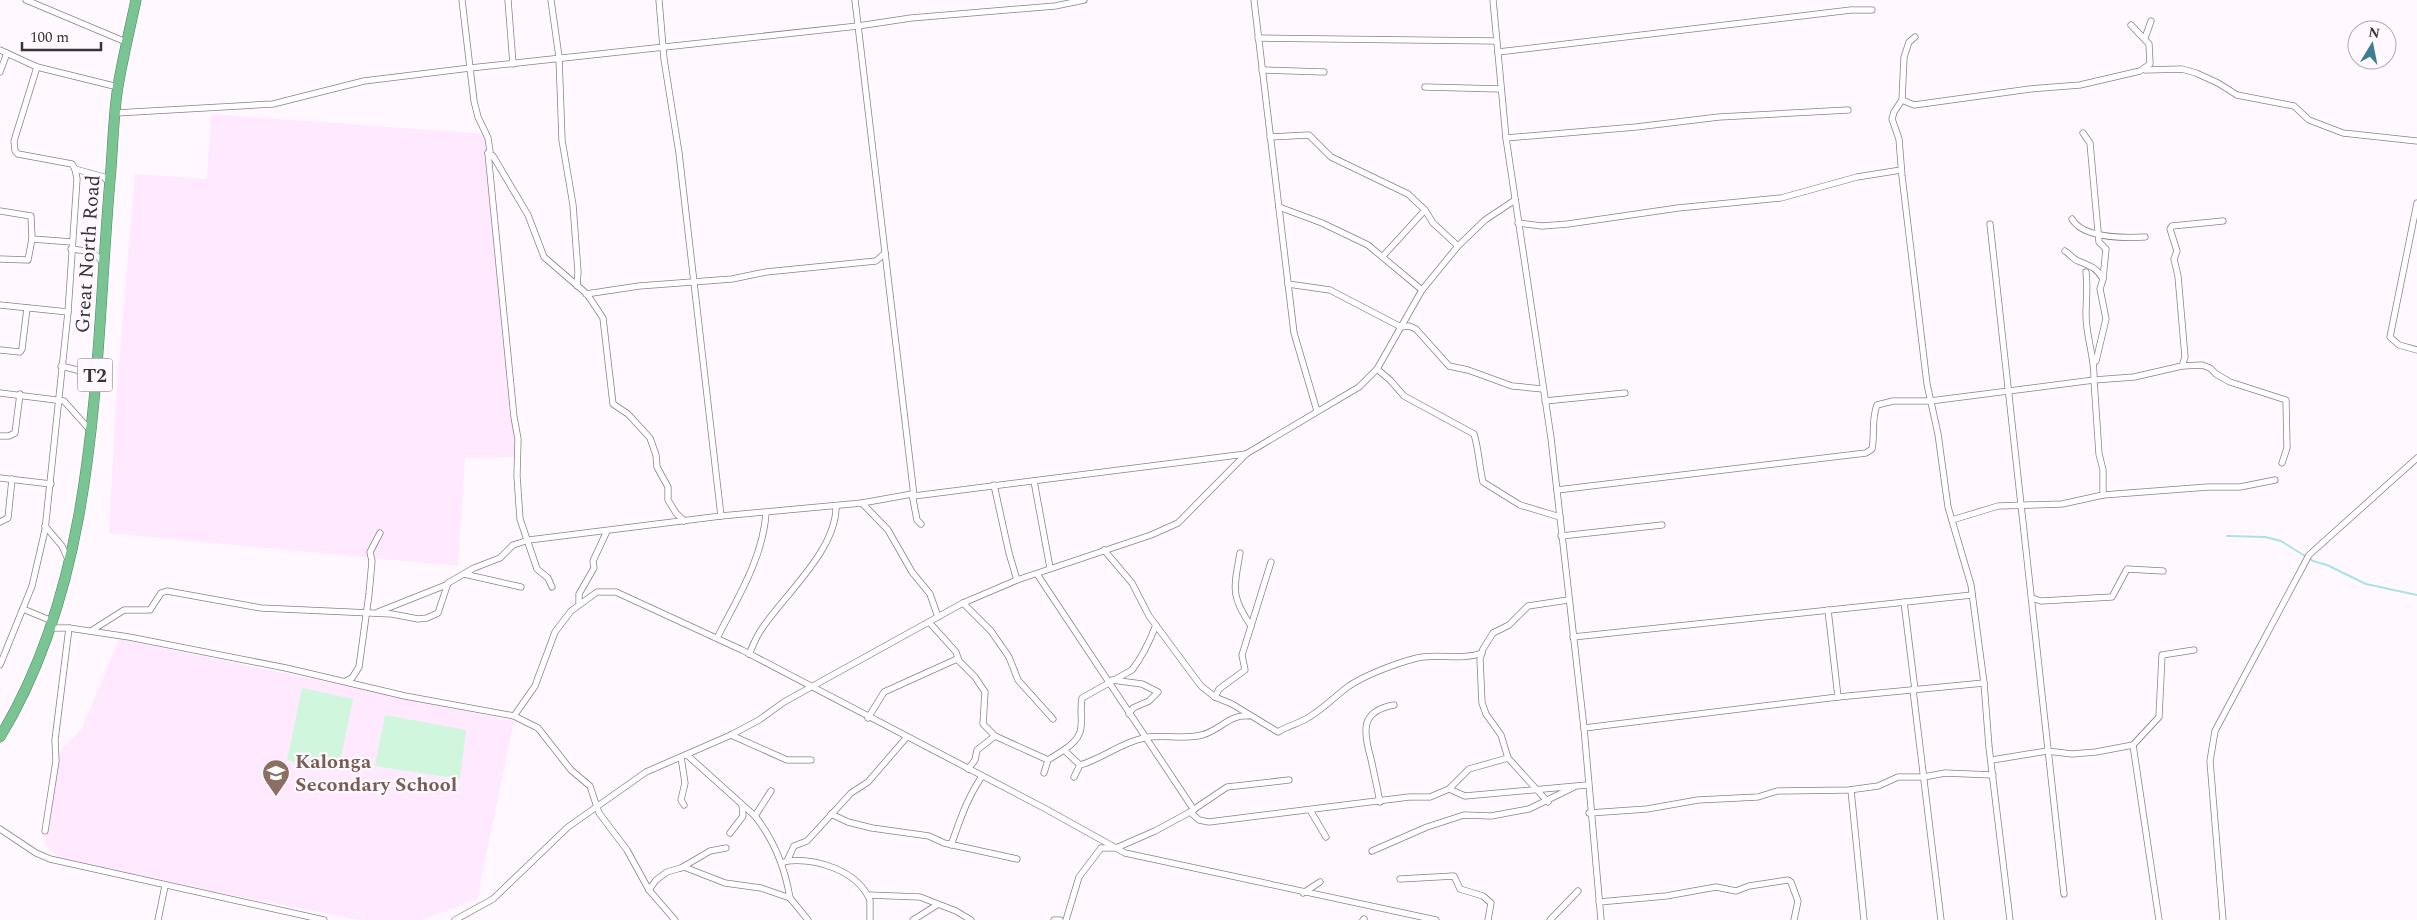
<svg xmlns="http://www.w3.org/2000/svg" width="2417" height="920" viewBox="0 0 2417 920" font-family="Spectral,serif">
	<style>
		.built { fill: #fee9fe }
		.pitch { fill: #d0f6dd }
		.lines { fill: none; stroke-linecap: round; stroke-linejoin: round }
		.stream { stroke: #abe1e8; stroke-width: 2 }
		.minor-casing { stroke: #8c7f8c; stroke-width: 7 }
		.trunk-casing { stroke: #4d8862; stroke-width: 11 }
		.minor { stroke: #fff; stroke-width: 5.5 }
		.trunk { stroke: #7ac494; stroke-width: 10 }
		.labels { text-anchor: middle; stroke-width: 4.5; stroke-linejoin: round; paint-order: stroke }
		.shield { fill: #fff9ff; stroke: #746e74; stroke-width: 1 }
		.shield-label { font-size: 19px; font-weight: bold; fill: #383338 }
		.street-label { font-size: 20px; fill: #383338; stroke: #fff9ff }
		.education-label { font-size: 20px; font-weight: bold; fill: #785e54; stroke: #fff9ff; text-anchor: start }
	</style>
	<rect width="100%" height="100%" fill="#fff9ff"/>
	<g class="built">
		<path d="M211,114L485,134L518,457L465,458L458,566L109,533L116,400L135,174L207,179Z"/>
		<path d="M119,639L514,721L477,899L422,920H359L211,891L57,857L45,843L60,751L82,728Z"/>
	</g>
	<g class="pitch">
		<path d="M302,688L353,699L338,771L287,760Z"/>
		<path d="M385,715L466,730L460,779L375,766Z"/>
	</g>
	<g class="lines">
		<path class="stream" d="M2227,536L2265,537L2281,541L2313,561L2327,565L2366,584L2417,595"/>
		<g class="minor-casing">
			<g id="minor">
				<path d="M26,0L126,42"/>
				<path d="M508,0L513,64"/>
				<path d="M551,0L559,57L562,140L573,205L578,272L577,286"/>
				<path d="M659,0L664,59L679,153L721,516"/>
				<path d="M855,0L914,496"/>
				<path d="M1254,0L1294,333L1317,411"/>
				<path d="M1493,0L1506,138L1551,438L1584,728L1601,920"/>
				<path d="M1915,37L1909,42L1904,57L1902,100L1894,112L1892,119L1899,139L1902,176L1927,384L1938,434L1948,507L1971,585L1984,683L1989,747L2010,920"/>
				<path d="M1258,38L1496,41"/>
				<path d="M2145,38L2151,21"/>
				<path d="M0,50L37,67L118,87"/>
				<path d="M1498,52L1851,10H1872"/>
				<path d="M1262,70L1324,72"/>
				<path d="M2145,70L2182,69L2196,73L2218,83L2237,95L2294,106L2309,120L2343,133L2417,141"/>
				<path d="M0,72L7,53"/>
				<path d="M1425,87L1501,89"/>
				<path d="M1902,100L1914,105L2030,89L2080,85L2140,71L2150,64L2149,44L2131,25"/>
				<path d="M116,113L273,104L364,81L470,68L462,0"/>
				<path d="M2083,133L2090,143L2099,242L2106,249L2103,279"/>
				<path d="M1270,137L1309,135L1331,157L1408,194L1425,210L1433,223L1458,246"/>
				<path d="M1506,138L1636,127L1719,117L1848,110"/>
				<path d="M488,153L514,417L518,439L517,476L520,519L537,569L548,578L552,587"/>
				<path d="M75,169L104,177L109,183"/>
				<path d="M2417,203L2390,337L2399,345L2417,350"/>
				<path d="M1279,207L1322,223L1368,245L1422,290"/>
				<path d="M0,211L31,216L32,239L72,242"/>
				<path d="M2072,219C2083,239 2125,238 2145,237"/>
				<path d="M2223,221L2172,226L2170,229L2177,251L2174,259L2178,276L2185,357L2182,366L2134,377L2094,380L2099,454L2103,470V495L2208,487H2240L2275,480"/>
				<path d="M1518,223L1542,226L1568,224L1678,208L1781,198L1857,177L1901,170"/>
				<path d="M1990,224L2064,894"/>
				<path d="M71,249C85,251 96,250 103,264"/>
				<path d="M2065,251C2070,254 2073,259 2078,261C2090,266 2096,267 2103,279L2100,289L2106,319L2096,361"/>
				<path d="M1383,256L1425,210"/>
				<path d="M0,259L28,260L32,239"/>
				<path d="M1288,284L1330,290L1401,327L1409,326L1416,329L1449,366L1468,370L1512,386L1543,389"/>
				<path d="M586,294L639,286L732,279L766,272L876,261L885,253"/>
				<path d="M0,305L68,312"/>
				<path d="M0,350L20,352L22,349L27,308"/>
				<path d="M61,366L77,370L94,386"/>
				<path d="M2182,366L2202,365L2210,368L2216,374L2230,382L2286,400L2287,448L2282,463"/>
				<path d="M1377,369L1390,380L1404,396L1474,434C1479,450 1479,466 1483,482L1520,505L1560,517"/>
				<path d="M0,393L64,401L90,430"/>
				<path d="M1545,401L1625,393"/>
				<path d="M0,436H9L15,433L20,394"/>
				<path d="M0,478L51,484"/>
				<path d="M1034,481L1050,568"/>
				<path d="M994,485L1009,553L1017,580"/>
				<path d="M1557,490L1866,453L1872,449C1875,435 1871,420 1877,405L1893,401H1930L2094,380C2095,358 2086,337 2086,315C2086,300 2088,287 2086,272"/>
				<path d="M912,494L917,520L921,524"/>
				<path d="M862,503L888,530L912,572L930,594L938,617"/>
				<path d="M1952,520L1998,506L2062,504L2103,495"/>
				<path d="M684,521L676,513L668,500V487L657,467L656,455L650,438L628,414L613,404L603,318L587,294L544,257L528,215L493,156L488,153L490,151L488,138L478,117L474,101L470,68L858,26L911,18L1055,6L1084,0"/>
				<path d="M0,522L8,518L12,479"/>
				<path d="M45,526L62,546L68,559"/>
				<path d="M1561,536L1662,525"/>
				<path d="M1104,550L1132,583L1149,616L1201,686L1215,697L1232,704L1278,732C1287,726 1297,724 1306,719C1322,710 1334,697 1349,686C1365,675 1397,663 1417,658C1438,653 1461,661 1482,653"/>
				<path d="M1240,553C1234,588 1230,595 1251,626"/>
				<path d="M464,574L521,587"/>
				<path d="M1037,574L1194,810"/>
				<path d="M2032,598L2041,601L2112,597L2127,569L2163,571"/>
				<path d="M1904,602L1915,690"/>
				<path d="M579,603V594L594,568L593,561L607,531"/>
				<path d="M963,603L991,631L1009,657L1018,680L1053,719"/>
				<path d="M23,609L52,621"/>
				<path d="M1828,610L1838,697"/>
				<path d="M378,612L446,585"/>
				<path d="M929,622L956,652L959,661"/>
				<path d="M50,628H69L129,637L286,668L405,696L514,716L535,686L555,632L571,611L597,592H616L742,650L1044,808L1125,853L1436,920"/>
				<path d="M91,631L124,610H150L161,593L167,591L261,608L392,614L418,619L427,618L438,613L448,583L474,568L500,558L513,545L529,540L721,516L862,503L912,494L914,496L1246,454"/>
				<path d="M1573,637L1972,595"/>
				<path d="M717,638C737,599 763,558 766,513"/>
				<path d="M749,654C753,646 756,637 761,630C783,596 837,550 836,506"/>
				<path d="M0,665L32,586L45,530L68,312L77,179L75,169L72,164L18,154L15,151L14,141L37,67"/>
				<path d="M1112,680L1142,684L1158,692L1149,701L1133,708L1129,714"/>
				<path d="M346,681L352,678L359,667L369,594L372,561L370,552L380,533"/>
				<path d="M1913,690L1941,920"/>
				<path d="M1215,697L1219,689L1245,670L1242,655L1271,562"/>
				<path d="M514,716L538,728L571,770L590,786L599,813L627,850L649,890L675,920"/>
				<path d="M868,718L884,692L957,659L975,677L985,692L983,724L995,736L977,750L975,760L968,769"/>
				<path d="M1584,728L1838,697L1984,683"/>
				<path d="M731,735L787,760H811"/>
				<path d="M995,736L1048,760L1064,750"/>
				<path d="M2133,745L2159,920"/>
				<path d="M687,755L755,816C774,840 785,868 790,898"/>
				<path d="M681,757L685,783L681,800L684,805"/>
				<path d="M1992,760L2047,751L2072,754L2096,752L2133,745L2159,717L2162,655L2194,650"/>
				<path d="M1080,765L1064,750C1090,733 1078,720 1082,698L1132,670C1142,657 1149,643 1156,625"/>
				<path d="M1044,773L1048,760"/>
				<path d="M1074,777L1080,765C1102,759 1120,743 1144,738C1163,734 1183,740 1202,735C1219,731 1230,714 1248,716"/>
				<path d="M1449,789L1469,769L1508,758"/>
				<path d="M1851,790L1864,920"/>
				<path d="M1380,802C1377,787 1374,773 1371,759C1363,731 1360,711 1394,705"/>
				<path d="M1548,802L1508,758L1501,735L1486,714L1482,703L1480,659L1483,649L1493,633L1509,625L1528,606L1568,600"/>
				<path d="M1310,810L1326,837"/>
				<path d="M1190,812L1199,820L1209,822L1409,797H1430L1449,789L1465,796L1587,785"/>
				<path d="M1589,813L1647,809L1698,800L1758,797L1777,791L1849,790L1878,786L1898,777H1924L1945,773L1993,775"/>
				<path d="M831,814L848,822L872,828L929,836L944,843L1017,859"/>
				<path d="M755,816L771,791"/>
				<path d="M0,829L36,853L50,859L324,920"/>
				<path d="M45,831L56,761L55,740L69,628"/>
				<path d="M730,833L743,816L742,805"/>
				<path d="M951,845C961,818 966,800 982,776"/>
				<path d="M1372,851L1427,827L1464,815L1491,816L1529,809L1574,787"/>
				<path d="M787,861C816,858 857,870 870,900V920"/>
				<path d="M782,863L787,861L794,846L807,841L851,793L868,782L906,738"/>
				<path d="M681,868L710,851L726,848"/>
				<path d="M1400,879L1454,876L1460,889L1483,896L1491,903L1488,920"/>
				<path d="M649,890L656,880L667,872L684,867L725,883L761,888L790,898L808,920"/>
				<path d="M1303,893L1320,882"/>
				<path d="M868,895L920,897L956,911L971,920"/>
				<path d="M1599,902L1666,896L1716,887L1736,891L1749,886L1788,880L1791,882L1798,901L1794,920"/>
				<path d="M158,920L165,886"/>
				<path d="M455,920L493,899L568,827L646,772L731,735L759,720L784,702L963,603L1017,580L1151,535L1178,523L1246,454L1359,387L1377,369L1422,290L1458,246L1485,220L1515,200"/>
				<path d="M913,920L937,905"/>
				<path d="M1054,920H1060"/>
				<path d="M1066,920L1079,877L1101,848H1116L1155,831L1190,812L1227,787L1289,780"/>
				<path d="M1363,920L1364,919"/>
				<path d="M1550,920L1578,891"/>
				<path d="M2223,920L2210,761L2215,731L2309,555L2417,458"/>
			</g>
		</g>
		<g class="trunk-casing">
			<path id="trunk" d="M0,737C100,572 94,367 110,180C113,149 113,117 118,86C123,57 130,28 136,0"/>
		</g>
		<use href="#minor" class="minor"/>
		<use href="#trunk" class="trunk"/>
	</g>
	<defs>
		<g id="school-pin" transform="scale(1.4375)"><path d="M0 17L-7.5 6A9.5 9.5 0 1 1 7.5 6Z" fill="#8d6e63" stroke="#fff9ff"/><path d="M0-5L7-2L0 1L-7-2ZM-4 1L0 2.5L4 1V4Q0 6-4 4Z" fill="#fff"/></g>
	</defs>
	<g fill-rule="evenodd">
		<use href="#school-pin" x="276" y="773"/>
	</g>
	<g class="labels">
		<rect class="shield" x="77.5" y="358.5" width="35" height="33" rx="4"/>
		<g class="shield-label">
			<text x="95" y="382">T2</text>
		</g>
		<g class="street-label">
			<text transform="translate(87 254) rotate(-86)" y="7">Great North Road</text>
		</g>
		<g class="education-label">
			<text x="295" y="768">Kalonga<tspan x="295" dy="23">Secondary School</tspan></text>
		</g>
	</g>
	<g transform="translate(2372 45) rotate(10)"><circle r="24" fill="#fff9ff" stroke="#afaaaf"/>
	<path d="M0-4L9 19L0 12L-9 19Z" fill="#3e7d91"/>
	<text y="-8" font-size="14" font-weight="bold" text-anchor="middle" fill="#383338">N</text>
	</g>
	<path d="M22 42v8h79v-8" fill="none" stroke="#383338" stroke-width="2.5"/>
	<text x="30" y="42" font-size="15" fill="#383338" stroke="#fff9ff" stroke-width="4" paint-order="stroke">100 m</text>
</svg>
